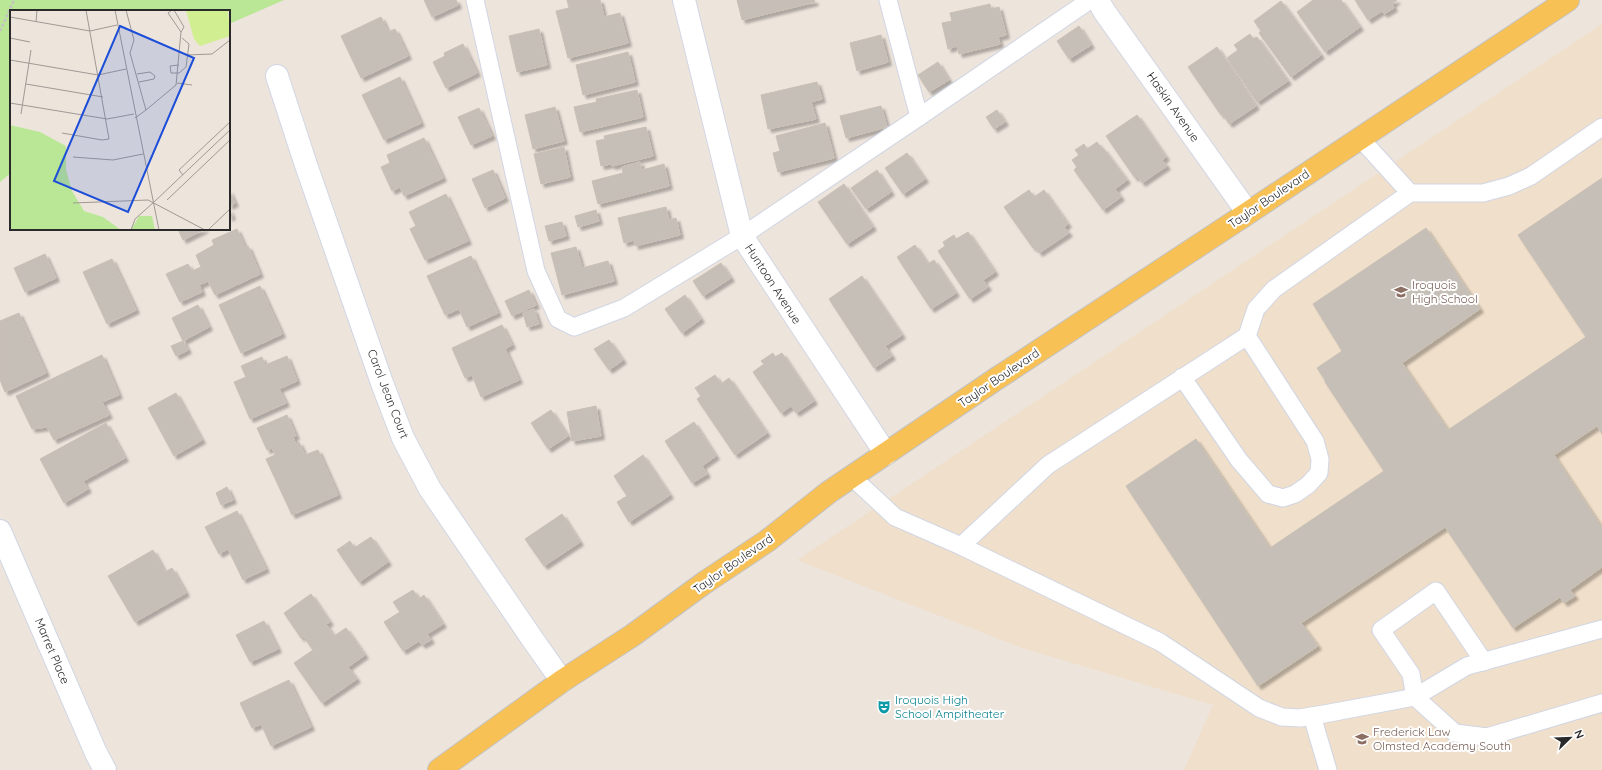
<svg xmlns="http://www.w3.org/2000/svg" width="1602" height="770" viewBox="0 0 1602 770" font-family="Quicksand,sans-serif">
	<style>
		.education { fill: #f0dfca }
		.green { fill: #bae795 }
		.building { fill: #c5bfb7; stroke: #c9c0b5; filter: url(#shadow) }
		.lines { fill: none; stroke-linecap: round; stroke-linejoin: round }
		.service-casing { stroke: #d1d6e4; stroke-width: 19 }
		.minor-casing { stroke: #d1d6e4; stroke-width: 24 }
		.primary-casing { stroke: #c3c3c3; stroke-width: 24 }
		.path { stroke: #c3c3c3; stroke-width: 2.5; stroke-dasharray: 3 2; stroke-linecap: butt }
		.service { stroke: #fff; stroke-width: 17 }
		.minor { stroke: #fff; stroke-width: 22 }
		.primary { stroke: #f8c156; stroke-width: 22 }
		.labels { text-anchor: middle; stroke-width: 4; stroke-linejoin: round; paint-order: stroke }
		.street-label { font-size: 12px; fill: #2a2a2a; stroke: #fff }
		.education-label { font-size: 12px; fill: #785e54; stroke: #fff; text-anchor: start }
		.culture-label { font-size: 12px; fill: #0d838f; stroke: #fff; text-anchor: start }
		.inset-road { fill: none; stroke: #9f9a95; stroke-width: 1 }
		.view { fill: #1d4ed8; fill-opacity: 0.15; stroke: #1d4ed8; stroke-width: 2 }
		.inset-edge { fill: none; stroke: #2a2a2a; stroke-width: 2 }
	</style>
	<defs>
		<filter id="shadow"><feDropShadow dx="3.5" dy="3.5" stdDeviation="1" flood-color="#0004"/></filter>
	</defs>
	<rect width="100%" height="100%" fill="#ede4dc"/>
	<path class="education" d="M1602,24V770H1184L1213,705L1022,648L797,560Z"/>
	<path class="green" d="M0,0H284L229,24V11H11V173L0,182Z"/>
	<g class="building">
		<path d="M424,0H456L458,5L432,17Z"/>
		<path d="M567,0H600L604,17L620,13L628,43L568,58L556,11L569,8Z"/>
		<path d="M737,0H814L815,2L742,20Z"/>
		<path d="M1313,0H1341L1360,27L1325,52L1297,12Z"/>
		<path d="M1355,0H1397L1392,4L1394,8L1384,14L1382,11L1368,20Z"/>
		<path d="M1281,1L1321,55L1291,77L1259,33L1261,31L1254,21Z"/>
		<path d="M990,4L991,9L999,7L1006,35L998,37L1000,44L959,54L957,46L948,49L942,23L952,21L950,13Z"/>
		<path d="M381,17L388,32L395,29L408,56L361,78L341,36Z"/>
		<path d="M1079,26L1091,45L1069,59L1057,41Z"/>
		<path d="M539,29L547,65L517,72L509,36Z"/>
		<path d="M1250,34L1253,39L1257,37L1288,81L1257,102L1227,58L1238,50L1234,45Z"/>
		<path d="M881,35L888,62L857,71L850,43Z"/>
		<path d="M463,44L477,73L446,88L433,62L445,56L444,53Z"/>
		<path d="M1217,47L1256,106L1229,124L1223,114L1221,115L1188,67Z"/>
		<path d="M628,52L635,82L583,95L576,65Z"/>
		<path d="M938,62L949,80L929,92L918,75Z"/>
		<path d="M400,77L421,123L384,140L362,95Z"/>
		<path d="M817,82L822,99L811,102L816,119L768,129L761,95Z"/>
		<path d="M637,90L643,117L580,132L574,107L597,102L596,99Z"/>
		<path d="M881,106L887,127L846,138L840,116Z"/>
		<path d="M555,107L564,141L533,149L525,115Z"/>
		<path d="M479,108L492,136L471,145L458,117Z"/>
		<path d="M997,110L1005,122L994,129L986,117Z"/>
		<path d="M1137,115L1166,157L1162,160L1167,166L1142,183L1137,176L1135,178L1106,136Z"/>
		<path d="M825,123L834,158L778,172L773,153L780,151L776,136Z"/>
		<path d="M646,127L653,156L612,166L611,164L601,166L596,141L605,139L604,136Z"/>
		<path d="M424,138L443,178L404,196L400,187L392,191L381,167L390,163L387,155Z"/>
		<path d="M1097,142L1102,149L1103,148L1127,180L1115,189L1121,197L1103,210L1074,170L1077,167L1072,160L1079,155L1075,150L1084,144L1087,149Z"/>
		<path d="M564,147L570,177L541,184L534,154Z"/>
		<path d="M907,153L925,179L903,194L885,168Z"/>
		<path d="M640,162L642,170L664,164L669,186L598,204L592,181L623,173L622,167Z"/>
		<path d="M493,170L505,198L485,208L472,179Z"/>
		<path d="M877,170L891,192L866,209L851,188Z"/>
		<path d="M1602,178V434L1597,426L1554,455L1602,528V567L1570,590L1575,596L1564,603L1560,597L1513,628L1445,527L1301,623L1318,646L1258,686L1126,486L1196,439L1270,548L1384,471L1325,382V380L1317,368L1342,351L1313,304L1426,228L1480,309L1402,363L1448,430L1586,337L1518,235Z"/>
		<path d="M844,184L873,227L847,244L818,202Z"/>
		<path d="M229,190L235,203L229,206Z"/>
		<path d="M1029,190L1034,197L1044,190L1068,224L1064,227L1069,233L1039,253L1035,247L1033,248L1004,207Z"/>
		<path d="M446,194L468,241L425,260L410,229L416,226L409,212Z"/>
		<path d="M666,207L669,220L676,218L680,235L635,246L634,240L624,243L618,218Z"/>
		<path d="M229,209L232,216L229,218Z"/>
		<path d="M596,210L599,221L578,227L575,216Z"/>
		<path d="M562,222L566,236L549,241L545,226Z"/>
		<path d="M178,229H205L183,240Z"/>
		<path d="M237,229L245,247L248,246L260,274L215,295L208,281L199,285L202,292L180,302L166,274L188,264L192,271L201,267L196,255L214,245L212,240Z"/>
		<path d="M968,232L995,272L983,280L988,287L970,299L938,251L945,246L943,242L954,235L956,239Z"/>
		<path d="M915,245L928,264L934,260L956,293L931,309L897,257Z"/>
		<path d="M576,247L582,268L608,261L614,281L562,295L551,253Z"/>
		<path d="M45,254L56,278L25,292L14,268Z"/>
		<path d="M471,256L498,313L467,327L459,309L445,315L427,276Z"/>
		<path d="M112,259L136,310L107,324L83,272Z"/>
		<path d="M721,263L731,278L703,296L693,281Z"/>
		<path d="M862,276L902,335L885,346L892,356L874,368L829,299Z"/>
		<path d="M260,286L282,334L241,353L219,305Z"/>
		<path d="M529,290L536,305L512,316L505,301Z"/>
		<path d="M685,295L701,319L682,333L665,309Z"/>
		<path d="M198,305L209,327L183,341L172,318Z"/>
		<path d="M534,309L539,324L527,327L523,313Z"/>
		<path d="M19,313L46,373L5,392L0,380V321Z"/>
		<path d="M502,325L512,345L505,349L519,380L481,397L472,375L465,378L452,348Z"/>
		<path d="M609,340L623,360L609,370L594,349Z"/>
		<path d="M183,341L188,350L176,356L171,346Z"/>
		<path d="M773,353L775,357L782,353L814,401L796,413L791,406L781,413L753,372L764,364L761,361Z"/>
		<path d="M102,355L119,395L102,402L109,415L54,440L47,427L32,429L16,396Z"/>
		<path d="M287,356L297,381L279,389L286,403L250,419L234,382L246,377L241,366L262,357L265,365Z"/>
		<path d="M715,375L721,384L729,378L767,433L735,455L697,399L701,396L695,388Z"/>
		<path d="M176,393L202,440L174,456L148,408Z"/>
		<path d="M596,406L601,436L572,441L567,412Z"/>
		<path d="M551,410L568,436L548,449L531,423Z"/>
		<path d="M287,415L296,436L293,437L296,444L299,442L305,455L318,450L338,495L292,515L266,459L275,455L272,448L267,450L257,428Z"/>
		<path d="M694,422L716,456L702,466L707,474L692,483L665,441Z"/>
		<path d="M106,423L125,458L83,481L88,489L64,503L40,459Z"/>
		<path d="M643,455L670,495L629,522L617,502L627,496L614,476Z"/>
		<path d="M227,487L233,500L221,505L216,493Z"/>
		<path d="M237,511L266,569L243,580L228,549L219,554L205,527Z"/>
		<path d="M562,514L580,542L544,566L525,539Z"/>
		<path d="M371,537L388,562L359,582L337,550L350,541L354,548Z"/>
		<path d="M153,550L165,572L172,568L186,593L135,622L108,576Z"/>
		<path d="M413,590L419,599L424,595L443,624L427,634L431,640L422,645L419,641L403,651L384,622L400,612L393,602Z"/>
		<path d="M311,594L330,622L326,624L334,636L346,628L365,655L348,667L357,679L322,703L294,663L313,650L303,636L301,638L284,613Z"/>
		<path d="M264,621L278,649L250,662L236,635Z"/>
		<path d="M289,680L311,727L271,746L261,724L252,728L240,703Z"/>
	</g>
	<g class="lines">
		<g class="service-casing">
			<g id="service">
				<path d="M475,0L536,271L558,319L574,327L624,308L742,236L919,117L1090,0"/>
				<path d="M888,0L919,117"/>
				<path d="M1360,138L1410,193"/>
				<path d="M1182,377L1239,460L1268,494L1283,498L1295,494L1308,485L1319,473L1320,459L1315,441L1247,336"/>
				<path d="M852,477L895,517L961,546L1048,465L1247,336L1256,309L1274,289L1410,193H1483L1509,186L1531,176L1602,127"/>
				<path d="M961,546L1160,642L1259,708L1282,717L1300,718L1324,714L1415,697L1467,666L1602,629"/>
				<path d="M1484,662L1436,591L1381,630L1411,674L1415,697L1455,733L1487,737L1602,703"/>
				<path d="M1312,716L1328,770"/>
			</g>
		</g>
		<g class="minor-casing">
			<g id="minor">
				<path d="M684,0L742,236L886,454"/>
				<path d="M1098,0L1104,11L1248,213"/>
				<path d="M277,76L305,162L382,383L403,438L430,489L533,640L562,681"/>
				<path d="M0,531L96,753L105,770"/>
			</g>
		</g>
		<g class="primary-casing">
			<path id="primary" d="M439,770L562,681L633,635L704,583L767,541L829,492L996,379L1248,213L1568,0"/>
		</g>
		<path class="path" d="M0,31L14,0"/>
		<use href="#service" class="service"/>
		<use href="#minor" class="minor"/>
		<use href="#primary" class="primary"/>
	</g>
	<defs>
		<g id="school-bare" transform="scale(1.08)"><path d="M0-5L7-2L0 1L-7-2ZM-4 1L0 2.5L4 1V4Q0 6-4 4Z" fill="#8d6e63" stroke="#fff" stroke-width="2.5" paint-order="stroke"/></g>
		<g id="theatre-bare" transform="scale(1.08)"><path d="M-5-5.5Q0-4 5-5.5V0Q5 5 0 6Q-5 5-5 0ZM-3.3-2.5H-1v1.5H-3.3ZM1-2.5H3.3v1.5H1ZM-2.8 1Q0 5.5 2.8 1Z" fill="#0f9aa8" stroke="#fff" stroke-width="2.5" paint-order="stroke"/></g>
	</defs>
	<g fill-rule="evenodd">
		<use href="#school-bare" x="1401" y="292"/>
		<use href="#theatre-bare" x="884" y="707"/>
		<use href="#school-bare" x="1362" y="739"/>
	</g>
	<g class="labels">
		<g class="street-label">
			<text transform="translate(1173 107) rotate(55)" y="4">Haskin Avenue</text>
			<text transform="translate(1269 199) rotate(-34)" y="4">Taylor Boulevard</text>
			<text transform="translate(773 284) rotate(57)" y="4">Huntoon Avenue</text>
			<text transform="translate(999 378) rotate(-34)" y="4">Taylor Boulevard</text>
			<text transform="translate(388 394) rotate(69)" y="4">Carol Jean Court</text>
			<text transform="translate(733 564) rotate(-35)" y="4">Taylor Boulevard</text>
			<text transform="translate(52 651) rotate(67)" y="4">Marret Place</text>
		</g>
		<g class="education-label">
			<text x="1412" y="289">Iroquois<tspan x="1412" dy="14">High School</tspan></text>
			<text x="1373" y="736">Frederick Law<tspan x="1373" dy="14">Olmsted Academy South</tspan></text>
		</g>
		<g class="culture-label">
			<text x="895" y="704">Iroquois High<tspan x="895" dy="14">School Ampitheater</tspan></text>
		</g>
	</g>
	<g transform="translate(10 10)">
		<rect width="220" height="220" fill="#ede4dc"/>
		<path d="M0,115L30,122L56,136V160L62,181L74,201L93,207L111,220H0ZM129,206H142L145,220H121Z" fill="#bae795"/>
		<path d="M176,0H218L220,26L190,36L184,29Z" fill="#d1ef90"/>
		<path class="inset-road" d="M105,0L149,220M116,0L124,30L120,43L136,100L125,108M162,0L158,3L171,22M0,7L80,21L107,15M26,12L27,0M0,28L20,32M177,45L202,44L220,30M0,50L88,65L116,59M169,55L160,56L161,63H169L176,57L179,34L172,28M127,64L140,62L145,66L144,69L129,72M167,73L182,75M16,74L93,87M0,93L97,109L124,104M136,100L166,75L171,22L174,17L164,0M11,104L21,40M52,123L92,130L99,129L76,0M63,147L103,150L133,144M173,165L169,160L220,112M157,190L220,130M144,192L220,120M63,193L138,190L195,220M121,220L125,209L144,192M198,220L220,199"/>
		<path class="view" d="M110,16L184,48L118,202L44,171Z"/>
		<rect width="220" height="220" class="inset-edge"/>
	</g>
	<g transform="translate(1570 738) rotate(67)" stroke="#ffffff" stroke-width="3" paint-order="stroke">
	<path d="M0-3L7 15L0 10L-7 15Z" fill="#2a2a2a"/>
	<text y="-6" font-size="11" font-weight="bold" text-anchor="middle" fill="#2a2a2a">N</text>
	</g>
</svg>
